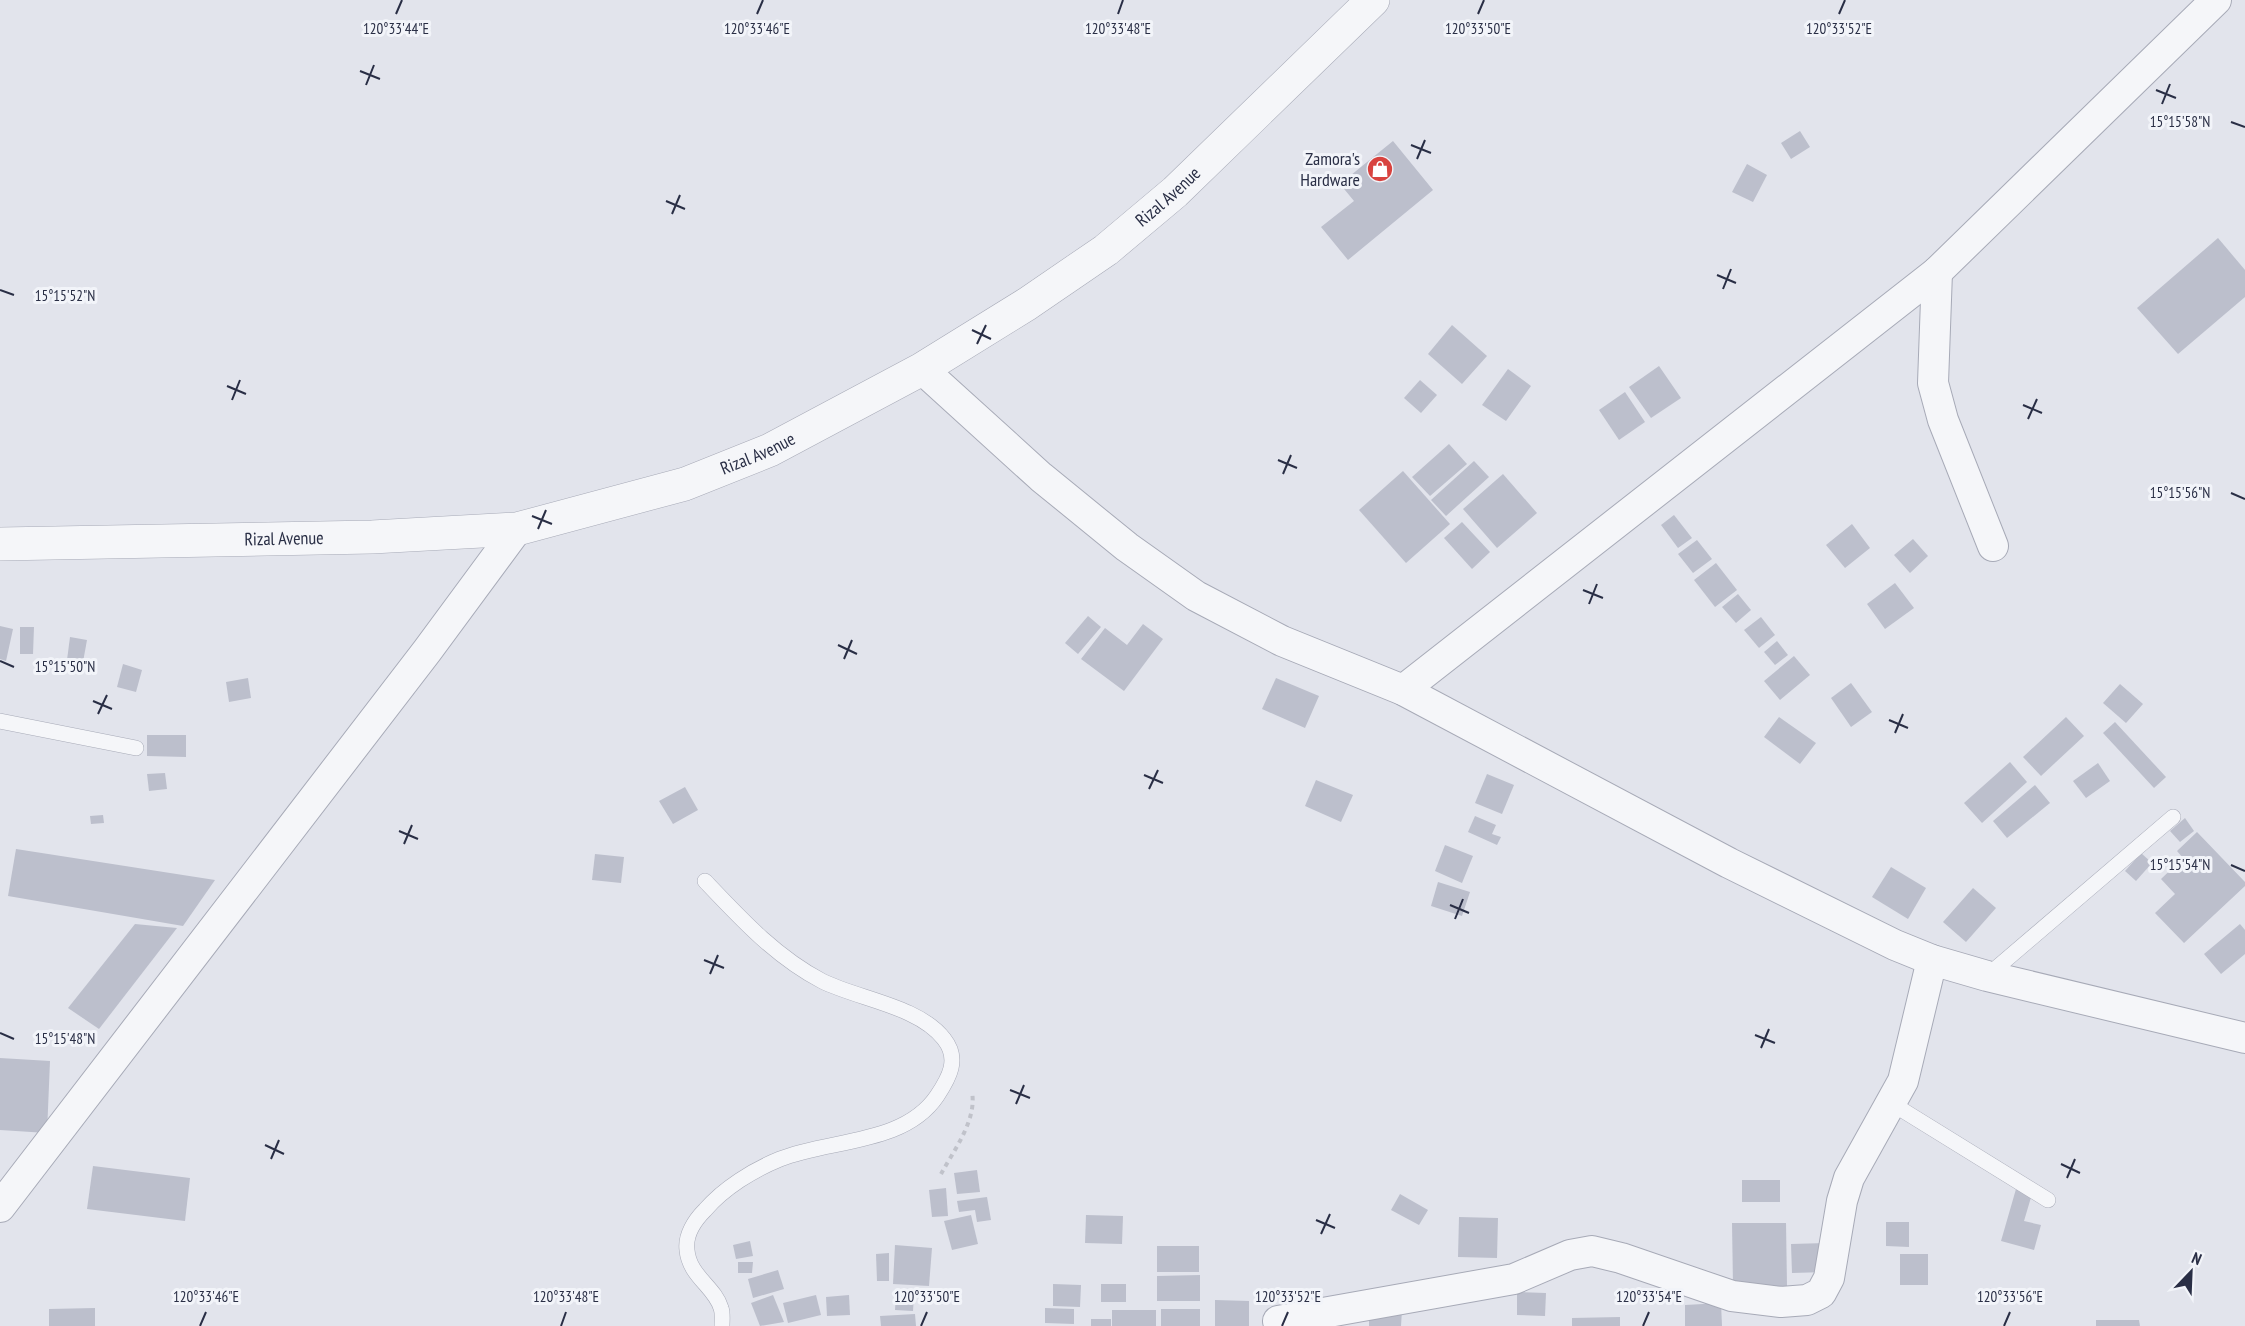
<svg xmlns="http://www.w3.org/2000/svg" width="2245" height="1326" viewBox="0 0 2245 1326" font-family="'PT Sans Narrow',sans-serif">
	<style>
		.building { fill: #bcbfcc }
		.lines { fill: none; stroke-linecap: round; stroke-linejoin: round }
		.service-casing { stroke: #a7aab7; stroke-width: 16 }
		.minor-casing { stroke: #a7aab7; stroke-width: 32 }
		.tertiary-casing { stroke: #a7aab7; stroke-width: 34 }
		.path { stroke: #c0c2ca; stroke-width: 4; stroke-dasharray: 4.5 4.5; stroke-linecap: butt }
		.service { stroke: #f5f6f9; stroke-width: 15 }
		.minor { stroke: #f5f6f9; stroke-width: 30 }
		.tertiary { stroke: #f5f6f9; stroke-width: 33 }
		.ticks { fill: none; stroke: #292e45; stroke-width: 2 }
		.labels { text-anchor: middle; stroke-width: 6; stroke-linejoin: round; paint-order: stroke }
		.poi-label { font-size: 18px; fill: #292e45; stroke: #f2f4f9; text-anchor: end }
		.street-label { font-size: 18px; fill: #292e45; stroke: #f2f4f9 }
		.ticks-label { font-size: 15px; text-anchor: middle; fill: #292e45; stroke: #f2f4f9; stroke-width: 6; stroke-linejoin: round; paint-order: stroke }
	</style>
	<rect width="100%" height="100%" fill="#e2e4ec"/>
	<g class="building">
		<path d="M1800,131L1810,147L1791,159L1781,143Z"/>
		<path d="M1393,141L1433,190L1348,260L1321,227L1354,201L1340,184Z"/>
		<path d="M1747,164L1767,175L1753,202L1732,192Z"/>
		<path d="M2218,238L2245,270V297L2178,354L2137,308Z"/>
		<path d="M1452,325L1487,356L1462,384L1428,354Z"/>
		<path d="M1659,366L1681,398L1651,418L1629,387Z"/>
		<path d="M1508,369L1531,386L1506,421L1482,405Z"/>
		<path d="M1420,380L1437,395L1421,413L1404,398Z"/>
		<path d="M1625,392L1645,422L1619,440L1599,410Z"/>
		<path d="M1449,444L1467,464L1430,496L1412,477Z"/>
		<path d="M1474,461L1489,477L1446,516L1431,500Z"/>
		<path d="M1403,471L1450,524L1406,563L1359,510Z"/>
		<path d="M1503,474L1537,513L1497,548L1463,509Z"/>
		<path d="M1674,515L1692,538L1678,548L1661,525Z"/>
		<path d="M1462,522L1490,552L1472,569L1444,538Z"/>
		<path d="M1852,524L1870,548L1845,568L1826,545Z"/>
		<path d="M1913,539L1928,556L1910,573L1894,555Z"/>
		<path d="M1697,540L1712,559L1693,573L1678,554Z"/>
		<path d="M1716,563L1737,590L1715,607L1694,580Z"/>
		<path d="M1895,583L1914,608L1885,629L1867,604Z"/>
		<path d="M1738,594L1751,610L1736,623L1722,607Z"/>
		<path d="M1088,616L1101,627L1078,654L1065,643Z"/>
		<path d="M1761,617L1775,635L1759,648L1744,630Z"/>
		<path d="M1143,624L1163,639L1124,691L1081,659L1105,628L1127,645Z"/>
		<path d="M0,626L13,629L6,661L0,659Z"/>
		<path d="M20,627H34L33,654H20Z"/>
		<path d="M70,637L87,640L83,662L67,660Z"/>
		<path d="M1777,641L1788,655L1775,665L1764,652Z"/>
		<path d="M1794,656L1810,675L1780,700L1764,681Z"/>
		<path d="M123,664L142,670L136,692L117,687Z"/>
		<path d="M248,678L251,698L229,702L226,682Z"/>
		<path d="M1276,678L1319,696L1305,728L1262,709Z"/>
		<path d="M1851,683L1872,712L1851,727L1831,698Z"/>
		<path d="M2120,684L2143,704L2126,723L2103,703Z"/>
		<path d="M1779,717L1816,743L1800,764L1764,737Z"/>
		<path d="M2066,717L2084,736L2041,776L2023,757Z"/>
		<path d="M2115,722L2166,777L2154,788L2103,733Z"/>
		<path d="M147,735H186V757L147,756Z"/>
		<path d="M2010,762L2027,782L1982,823L1964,803Z"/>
		<path d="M2098,763L2110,781L2086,798L2073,781Z"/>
		<path d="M165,773L167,789L149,791L147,774Z"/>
		<path d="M1487,774L1514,785L1502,814L1475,803Z"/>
		<path d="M1316,780L1353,795L1341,822L1305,806Z"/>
		<path d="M2035,785L2050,803L2007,838L1993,821Z"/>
		<path d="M685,787L698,810L673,824L659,801Z"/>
		<path d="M103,815L104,823L91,824L90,816Z"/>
		<path d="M1475,816L1496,825L1492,834L1501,837L1497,845L1468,832Z"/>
		<path d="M2185,818L2194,831L2180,842L2170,831Z"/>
		<path d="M2197,832L2245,882V886L2184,943L2155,913L2175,894L2161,879L2183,858L2177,851Z"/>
		<path d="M1445,845L1473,856L1462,883L1435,871Z"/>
		<path d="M16,849L215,880L183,926L8,896Z"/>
		<path d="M2141,853L2152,863L2136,881L2125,871Z"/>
		<path d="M595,854L624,857L621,883L592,880Z"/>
		<path d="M1891,867L1926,888L1908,919L1872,897Z"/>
		<path d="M1438,882L1470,892L1462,916L1431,906Z"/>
		<path d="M1973,888L1996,908L1966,942L1943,922Z"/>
		<path d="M135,924L177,928L99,1029L68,1008Z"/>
		<path d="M2240,924L2245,930V954L2221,974L2204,954Z"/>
		<path d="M0,1058L50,1061L47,1133L0,1130Z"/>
		<path d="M93,1166L190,1178L185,1221L87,1209Z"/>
		<path d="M977,1170L980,1192L957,1194L954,1173Z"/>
		<rect x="1742" y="1180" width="38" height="22"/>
		<path d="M946,1188L948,1216L932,1217L929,1190Z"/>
		<path d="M2016,1189L2032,1194L2024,1221L2041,1225L2034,1250L2001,1241Z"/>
		<path d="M1400,1194L1428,1210L1419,1225L1391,1210Z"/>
		<path d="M987,1197L991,1220L977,1222L975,1210L959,1212L957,1201Z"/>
		<path d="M971,1215L978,1244L952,1250L944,1221Z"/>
		<path d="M1086,1215L1123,1216L1122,1244L1085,1243Z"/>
		<path d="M1459,1217L1498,1218L1497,1258L1458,1257Z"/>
		<path d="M1886,1222H1909V1247L1886,1246Z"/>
		<path d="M1732,1223H1786L1787,1286L1733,1287Z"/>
		<path d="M750,1241L753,1256L736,1259L733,1245Z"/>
		<path d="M1826,1243V1272L1792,1273L1791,1244Z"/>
		<path d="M895,1245L932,1248L929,1286L893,1284Z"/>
		<rect x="1157" y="1246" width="42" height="26"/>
		<path d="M889,1253V1281H877L876,1254Z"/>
		<rect x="1900" y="1254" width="28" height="31"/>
		<path d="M738,1262H753L752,1273H738Z"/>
		<path d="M778,1270L784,1289L753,1298L748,1279Z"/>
		<path d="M1200,1275V1301H1157V1276Z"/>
		<path d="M1053,1284L1081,1285L1080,1307L1053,1306Z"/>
		<rect x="1101" y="1284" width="25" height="18"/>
		<path d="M1517,1292L1546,1293L1545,1316L1517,1315Z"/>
		<path d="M773,1295L784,1322L760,1326L751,1303Z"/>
		<path d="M816,1295L821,1315L788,1323L783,1303Z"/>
		<path d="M849,1295L850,1315L827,1316L826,1297Z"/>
		<path d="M896,1295L914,1296L913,1311L895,1310Z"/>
		<path d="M1215,1300L1249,1301V1326H1215Z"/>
		<path d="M1721,1303L1722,1326H1685V1305Z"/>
		<path d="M95,1308V1326H49V1309Z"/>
		<path d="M1045,1308L1074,1309V1324L1045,1323Z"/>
		<rect x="1161" y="1309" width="39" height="17"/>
		<rect x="1112" y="1310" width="44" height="16"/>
		<path d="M1369,1310H1402L1401,1326H1369Z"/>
		<path d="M915,1314L916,1326H881L880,1316Z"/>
		<path d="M1620,1317V1326H1572V1318Z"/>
		<rect x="1091" y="1319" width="20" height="7"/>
		<path d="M2096,1320H2139L2140,1326H2096Z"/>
	</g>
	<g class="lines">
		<g class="service-casing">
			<g id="service">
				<path d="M0,721L136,748"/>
				<path d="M705,881C741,919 776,957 822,981C858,999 919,1006 944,1039C960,1059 949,1078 937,1096C904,1145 829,1139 780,1159C753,1170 724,1188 705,1210C695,1220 685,1235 687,1250C689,1276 715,1287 721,1308C723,1313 722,1320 722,1326"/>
				<path d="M1987,976L2173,817"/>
				<path d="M1891,1103L2048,1200"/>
			</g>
		</g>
		<g class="minor-casing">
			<g id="minor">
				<path d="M1937,272L1933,383L1943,420L1993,546"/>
				<path d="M922,369L1041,477L1127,547L1196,596L1282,641L1403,690L1729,863L1895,945L1932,960L1987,976L2245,1038"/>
				<path d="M1403,690L1937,272L2216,0"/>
				<path d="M0,1207L427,651L517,529"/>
				<path d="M1278,1321L1514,1279L1570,1255L1592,1251L1621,1258L1732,1296L1781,1302L1807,1300L1821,1293L1829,1278L1842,1201L1849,1178L1903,1081L1932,960"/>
			</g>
		</g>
		<g class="tertiary-casing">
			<g id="tertiary">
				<path id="s1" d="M0,544L372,537L517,529L685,484L770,450L922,369L1027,304L1106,250L1175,192L1373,0"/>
			</g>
		</g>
		<path class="path" d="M941,1174C954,1150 977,1120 972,1092"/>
		<use href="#service" class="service"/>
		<use href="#minor" class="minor"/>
		<use href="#tertiary" class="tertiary"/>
	</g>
	<path class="ticks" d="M396,14L402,0M757,14L763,0M1118,14L1123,0M1478,14L1484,0M1839,14L1845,0M360,71L380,79M366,85L374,65M2156,90L2176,98M2162,104L2170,84M2231,122L2245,127M1411,145L1431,153M1417,159L1425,140M666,201L685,209M672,214L680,195M1717,275L1736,283M1723,289L1731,269M0,290L14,295M972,330L991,339M977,344L986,325M227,386L246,394M232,400L240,380M2023,405L2042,413M2028,419L2037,399M1278,460L1297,468M1283,474L1291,455M2231,493L2245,499M532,516L552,524M538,529L546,510M1583,590L1603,598M1589,604L1597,584M838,645L857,654M844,659L852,640M0,661L14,667M93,701L112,709M98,714L107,695M1889,720L1908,728M1895,733L1903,714M1144,775L1163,783M1149,789L1158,770M399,831L418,839M404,844L412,825M2231,865L2245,871M1450,905L1469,913M1455,919L1463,899M704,960L724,968M710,974L718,955M0,1033L14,1039M1755,1035L1775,1043M1761,1048L1769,1029M1010,1090L1030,1098M1016,1104L1024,1085M265,1145L284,1154M271,1159L279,1140M2061,1164L2080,1173M2067,1178L2075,1159M1316,1220L1335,1228M1321,1234L1330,1214M200,1326L206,1312M561,1326L566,1312M921,1326L927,1312M1282,1326L1288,1312M1643,1326L1649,1312M2004,1326L2010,1312"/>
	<defs>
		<g id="shop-disc" transform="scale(1.35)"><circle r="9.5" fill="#d8433f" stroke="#f2f4f9"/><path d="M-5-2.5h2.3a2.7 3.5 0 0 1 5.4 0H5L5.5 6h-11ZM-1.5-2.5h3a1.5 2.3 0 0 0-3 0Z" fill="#fff"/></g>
	</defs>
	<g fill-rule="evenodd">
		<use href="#shop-disc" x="1380" y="169"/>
	</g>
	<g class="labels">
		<g class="poi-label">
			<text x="1360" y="165">Zamora's<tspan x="1360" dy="21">Hardware</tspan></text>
		</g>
		<g class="street-label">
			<text dy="6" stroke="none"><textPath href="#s1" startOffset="1256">Rizal Avenue</textPath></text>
			<text dy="6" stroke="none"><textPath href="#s1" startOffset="770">Rizal Avenue</textPath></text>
			<text dy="6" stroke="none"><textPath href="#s1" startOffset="284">Rizal Avenue</textPath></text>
		</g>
	</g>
	<g class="ticks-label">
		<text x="396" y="34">120°33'44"E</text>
		<text x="757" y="34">120°33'46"E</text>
		<text x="1118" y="34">120°33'48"E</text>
		<text x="1478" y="34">120°33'50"E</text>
		<text x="1839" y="34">120°33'52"E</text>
		<text x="2180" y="127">15°15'58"N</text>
		<text x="65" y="301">15°15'52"N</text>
		<text x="2180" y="498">15°15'56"N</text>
		<text x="65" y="672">15°15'50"N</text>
		<text x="2180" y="870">15°15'54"N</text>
		<text x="65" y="1044">15°15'48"N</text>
		<text x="206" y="1302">120°33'46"E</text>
		<text x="566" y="1302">120°33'48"E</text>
		<text x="927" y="1302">120°33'50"E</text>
		<text x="1288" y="1302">120°33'52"E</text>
		<text x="1649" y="1302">120°33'54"E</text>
		<text x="2010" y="1302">120°33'56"E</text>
	</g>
	<g transform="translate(2191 1272) rotate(23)" stroke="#f2f4f9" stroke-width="4.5" paint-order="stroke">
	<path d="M0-4.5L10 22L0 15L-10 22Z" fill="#292e45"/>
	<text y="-9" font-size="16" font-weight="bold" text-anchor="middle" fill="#292e45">N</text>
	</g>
</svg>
